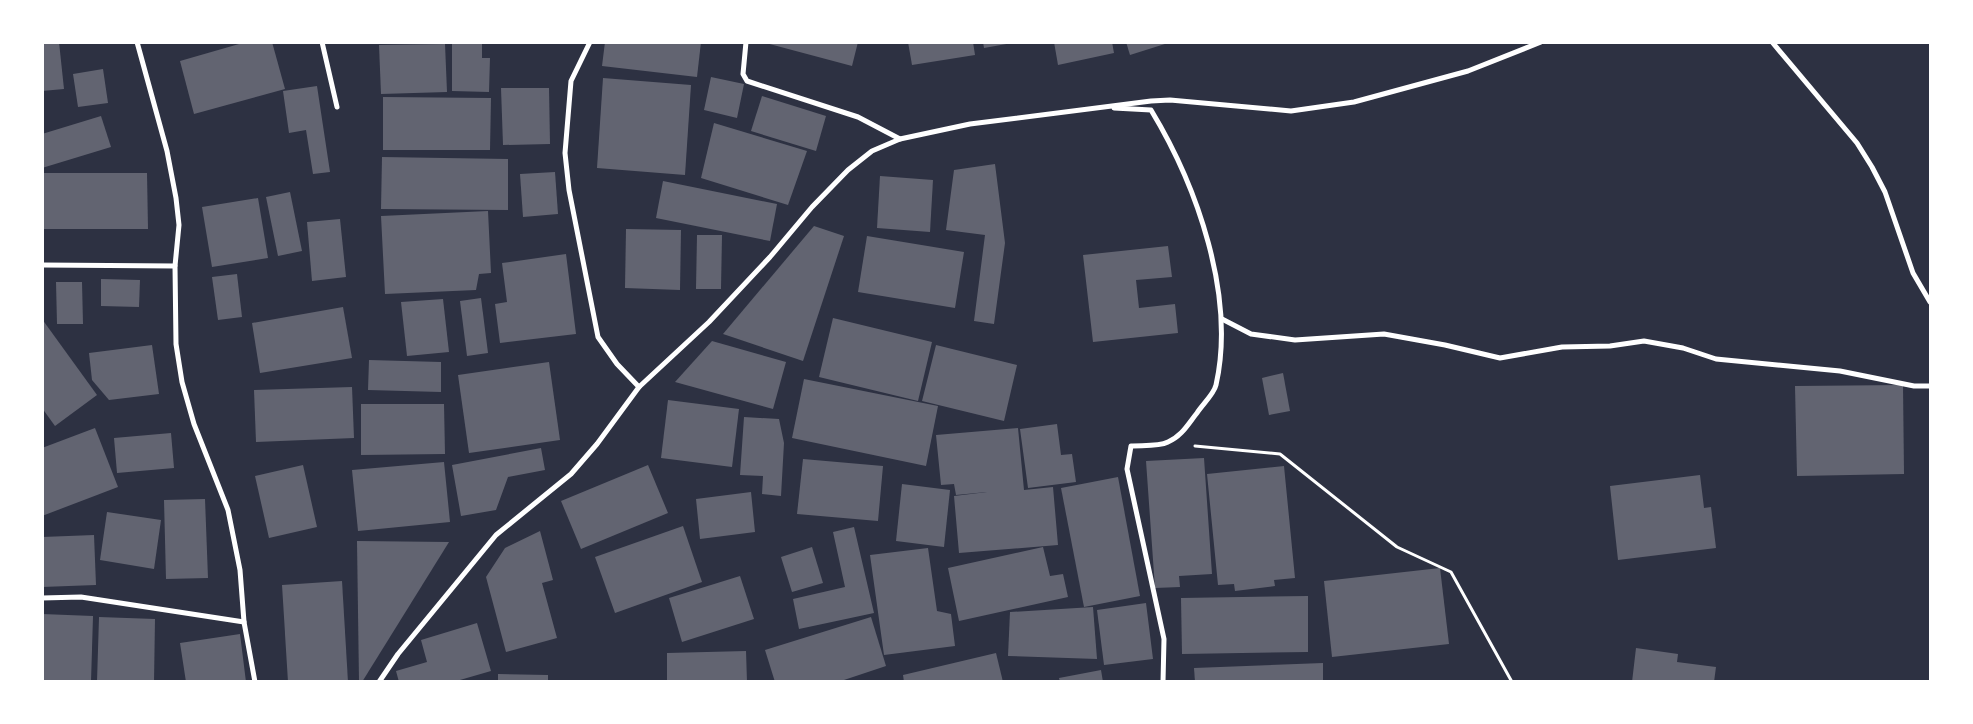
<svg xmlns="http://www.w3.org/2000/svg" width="1973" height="724" viewBox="0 0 1973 724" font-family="Montserrat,sans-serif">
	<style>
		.building { fill: #626471 }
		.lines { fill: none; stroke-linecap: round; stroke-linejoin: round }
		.path { stroke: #fff; stroke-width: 3 }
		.minor { stroke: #fff; stroke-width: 5 }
	</style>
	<rect width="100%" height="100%" fill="#2d3142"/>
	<g class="building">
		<path d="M42,42H59L64,89L42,91Z"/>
		<path d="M246,42H272L285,89L194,114L180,61Z"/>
		<path d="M605,42H701L697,77L602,66Z"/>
		<path d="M762,42H858L852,66Z"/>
		<path d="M908,42H973L975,55L912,65Z"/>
		<path d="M983,42H1012V43L984,48Z"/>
		<path d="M1054,42H1112L1114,53L1058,65Z"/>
		<path d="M1126,42H1168V43L1130,55Z"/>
		<path d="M445,44L447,92L381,94L379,45Z"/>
		<path d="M452,44H482V58H490L489,92L452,91Z"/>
		<path d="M103,69L108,103L78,107L73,74Z"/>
		<path d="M711,77L744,84L737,118L704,110Z"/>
		<path d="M603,78L691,85L685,175L597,168Z"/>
		<path d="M317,86L330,172L313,174L306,130L289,133L283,91Z"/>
		<path d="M501,88H549L550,144L503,145Z"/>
		<path d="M762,96L826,116L816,151L751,131Z"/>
		<path d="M383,97L491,98L490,150H383Z"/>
		<path d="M101,116L111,147L42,168V134Z"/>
		<path d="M714,123L807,151L788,205L701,178Z"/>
		<path d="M382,157L508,159V210L381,209Z"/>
		<path d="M995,164L1005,243L994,324L974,321L985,235L946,230L954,170Z"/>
		<path d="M555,172L558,214L523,217L520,174Z"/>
		<path d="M42,173H147L148,229H42Z"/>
		<path d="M880,176L933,180L930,232L877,228Z"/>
		<path d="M663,181L777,204L770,241L656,218Z"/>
		<path d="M290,192L302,251L278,256L266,197Z"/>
		<path d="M258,198L268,258L212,267L202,207Z"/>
		<path d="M488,211L491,273L479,274L476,290L385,294L381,216Z"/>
		<path d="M340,219L346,277L312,281L307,222Z"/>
		<path d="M814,226L844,236L803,361L723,334Z"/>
		<path d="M626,229L681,230L680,290L625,288Z"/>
		<path d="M697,235H722L721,289H696Z"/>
		<path d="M867,236L964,252L955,308L858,292Z"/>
		<path d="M1168,246L1172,277L1136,280L1139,308L1175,304L1178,333L1093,342L1083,255Z"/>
		<path d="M566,254L576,334L500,343L495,304L507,302L502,263Z"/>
		<path d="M237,274L242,317L218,320L212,277Z"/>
		<path d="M101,279L140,280L139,307L101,306Z"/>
		<path d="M56,282H82L83,324H57Z"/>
		<path d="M481,298L488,353L467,356L460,301Z"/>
		<path d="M443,299L449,352L407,356L401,302Z"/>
		<path d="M343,307L352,358L260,373L252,323Z"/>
		<path d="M833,318L932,342L918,401L819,377Z"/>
		<path d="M42,319L97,395L55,426L42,408Z"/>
		<path d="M712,341L786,362L773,409L675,382Z"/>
		<path d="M152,345L159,394L109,400L92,380L89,353Z"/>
		<path d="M936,345L1017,365L1004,421L922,401Z"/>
		<path d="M369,360L441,362V392L368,390Z"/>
		<path d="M549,362L560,440L469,453L458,375Z"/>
		<path d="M1283,373L1290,411L1269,415L1262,378Z"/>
		<path d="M804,379L938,406L926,466L792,438Z"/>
		<path d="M1903,385L1904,474L1797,476L1795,386Z"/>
		<path d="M352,387L354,438L256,442L254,390Z"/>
		<path d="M668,400L739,409L732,467L661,458Z"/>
		<path d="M361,404H444L445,454L361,455Z"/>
		<path d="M744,417L779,419L784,443L781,496L762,494L763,476L740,475Z"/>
		<path d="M1057,424L1061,455L1072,454L1076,482L1028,488L1020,429Z"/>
		<path d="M95,428L118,487L42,516V448Z"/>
		<path d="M1018,428L1024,490L1053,487L1058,545L959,553L954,496L987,492L956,495L954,484L941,485L936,435Z"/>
		<path d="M171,433L174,468L117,473L114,438Z"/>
		<path d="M541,448L545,470L508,477L496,510L461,516L452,465Z"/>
		<path d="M1204,458L1212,574L1179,576L1180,587L1155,588L1146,461Z"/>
		<path d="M803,459L883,466L878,521L797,514Z"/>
		<path d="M444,462L450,522L358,531L352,470Z"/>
		<path d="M303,465L317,527L269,538L255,476Z"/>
		<path d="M648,465L668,513L581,549L561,501Z"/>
		<path d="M1284,466L1295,578L1274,580L1275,586L1235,591L1234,584L1218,585L1207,474Z"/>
		<path d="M1700,475L1704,508L1711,507L1716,548L1618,560L1610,486Z"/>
		<path d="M1118,477L1140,596L1084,607L1061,488Z"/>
		<path d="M902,484L950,490L944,547L896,541Z"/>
		<path d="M751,492L755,532L700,539L696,499Z"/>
		<path d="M205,499L208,578L166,579L164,500Z"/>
		<path d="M107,512L161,520L154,569L100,560Z"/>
		<path d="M683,526L702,582L615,613L595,557Z"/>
		<path d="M854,527L874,613L799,629L793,599L845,587L833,532Z"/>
		<path d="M540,531L553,580L542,583L557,638L506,652L486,577L505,548Z"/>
		<path d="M94,535L96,585L42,587V537Z"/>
		<path d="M357,541L449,542L362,682H359Z"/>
		<path d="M812,547L823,583L792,592L781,557Z"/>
		<path d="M1043,547L1050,576L1063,574L1068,597L959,621L948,568Z"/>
		<path d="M928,548L937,611L951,614L955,646L884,655L870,555Z"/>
		<path d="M1440,568L1449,644L1332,657L1324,581Z"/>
		<path d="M740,576L754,619L682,642L669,598Z"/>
		<path d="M342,581L348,682H288L282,585Z"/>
		<path d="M1308,596V652L1182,654L1181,598Z"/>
		<path d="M1146,603L1153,659L1104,665L1097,610Z"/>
		<path d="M1093,607L1097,659L1008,656L1010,612Z"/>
		<path d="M42,614L93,616L91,682H42Z"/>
		<path d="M99,617L155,619L154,682H97Z"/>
		<path d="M871,617L886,666L838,682H775L765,650Z"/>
		<path d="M477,623L491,671L453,682H399L396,671L427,662L421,640Z"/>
		<path d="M240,634L246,682H186L180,643Z"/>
		<path d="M1636,648L1678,654L1677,662L1716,667L1714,682H1632Z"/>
		<path d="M746,651L747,682H667V653Z"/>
		<path d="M996,653L1003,682H904L903,675Z"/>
		<path d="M1323,663V682H1195L1194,668Z"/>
		<path d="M1101,670L1103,682H1060L1059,678Z"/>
		<path d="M498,674L548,675V682H498Z"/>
	</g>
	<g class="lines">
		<path class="path" d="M1195,446L1280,454L1397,547L1451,572L1512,682"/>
		<g class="minor">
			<path d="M137,42L167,151L176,198L179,225L175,266L176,344L182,382L194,424L228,510L240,570L244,622L255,682"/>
			<path d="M322,42L337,107"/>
			<path d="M590,42L571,81L565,153L569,190L598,337L617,364L639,387"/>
			<path d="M746,42L743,74L747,81L858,117L900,139"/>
			<path d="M1772,42L1857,143L1872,167L1885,192L1913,273L1930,302"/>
			<path d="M1114,108L1151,110C1197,186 1236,296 1216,385C1214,394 1202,405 1197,413C1188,424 1182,436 1168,442C1158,447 1142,445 1131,446L1127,469L1164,639L1163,682"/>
			<path d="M42,265L175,266"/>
			<path d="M1222,319L1251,334L1295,340L1384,334L1445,345L1500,358L1562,347L1610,346L1644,341L1683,348L1716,359L1840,371L1914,386H1930"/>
			<path d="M42,598L81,597L244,622"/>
			<path d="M379,682L398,654L496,535L571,474L597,444L639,387L709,322L770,257L812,207L848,170L872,151L900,139L970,124L1151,101L1170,100L1291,111L1354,102L1468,71L1541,42"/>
		</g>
	</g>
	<rect width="1973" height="724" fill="none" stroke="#ffffff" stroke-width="88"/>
</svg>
